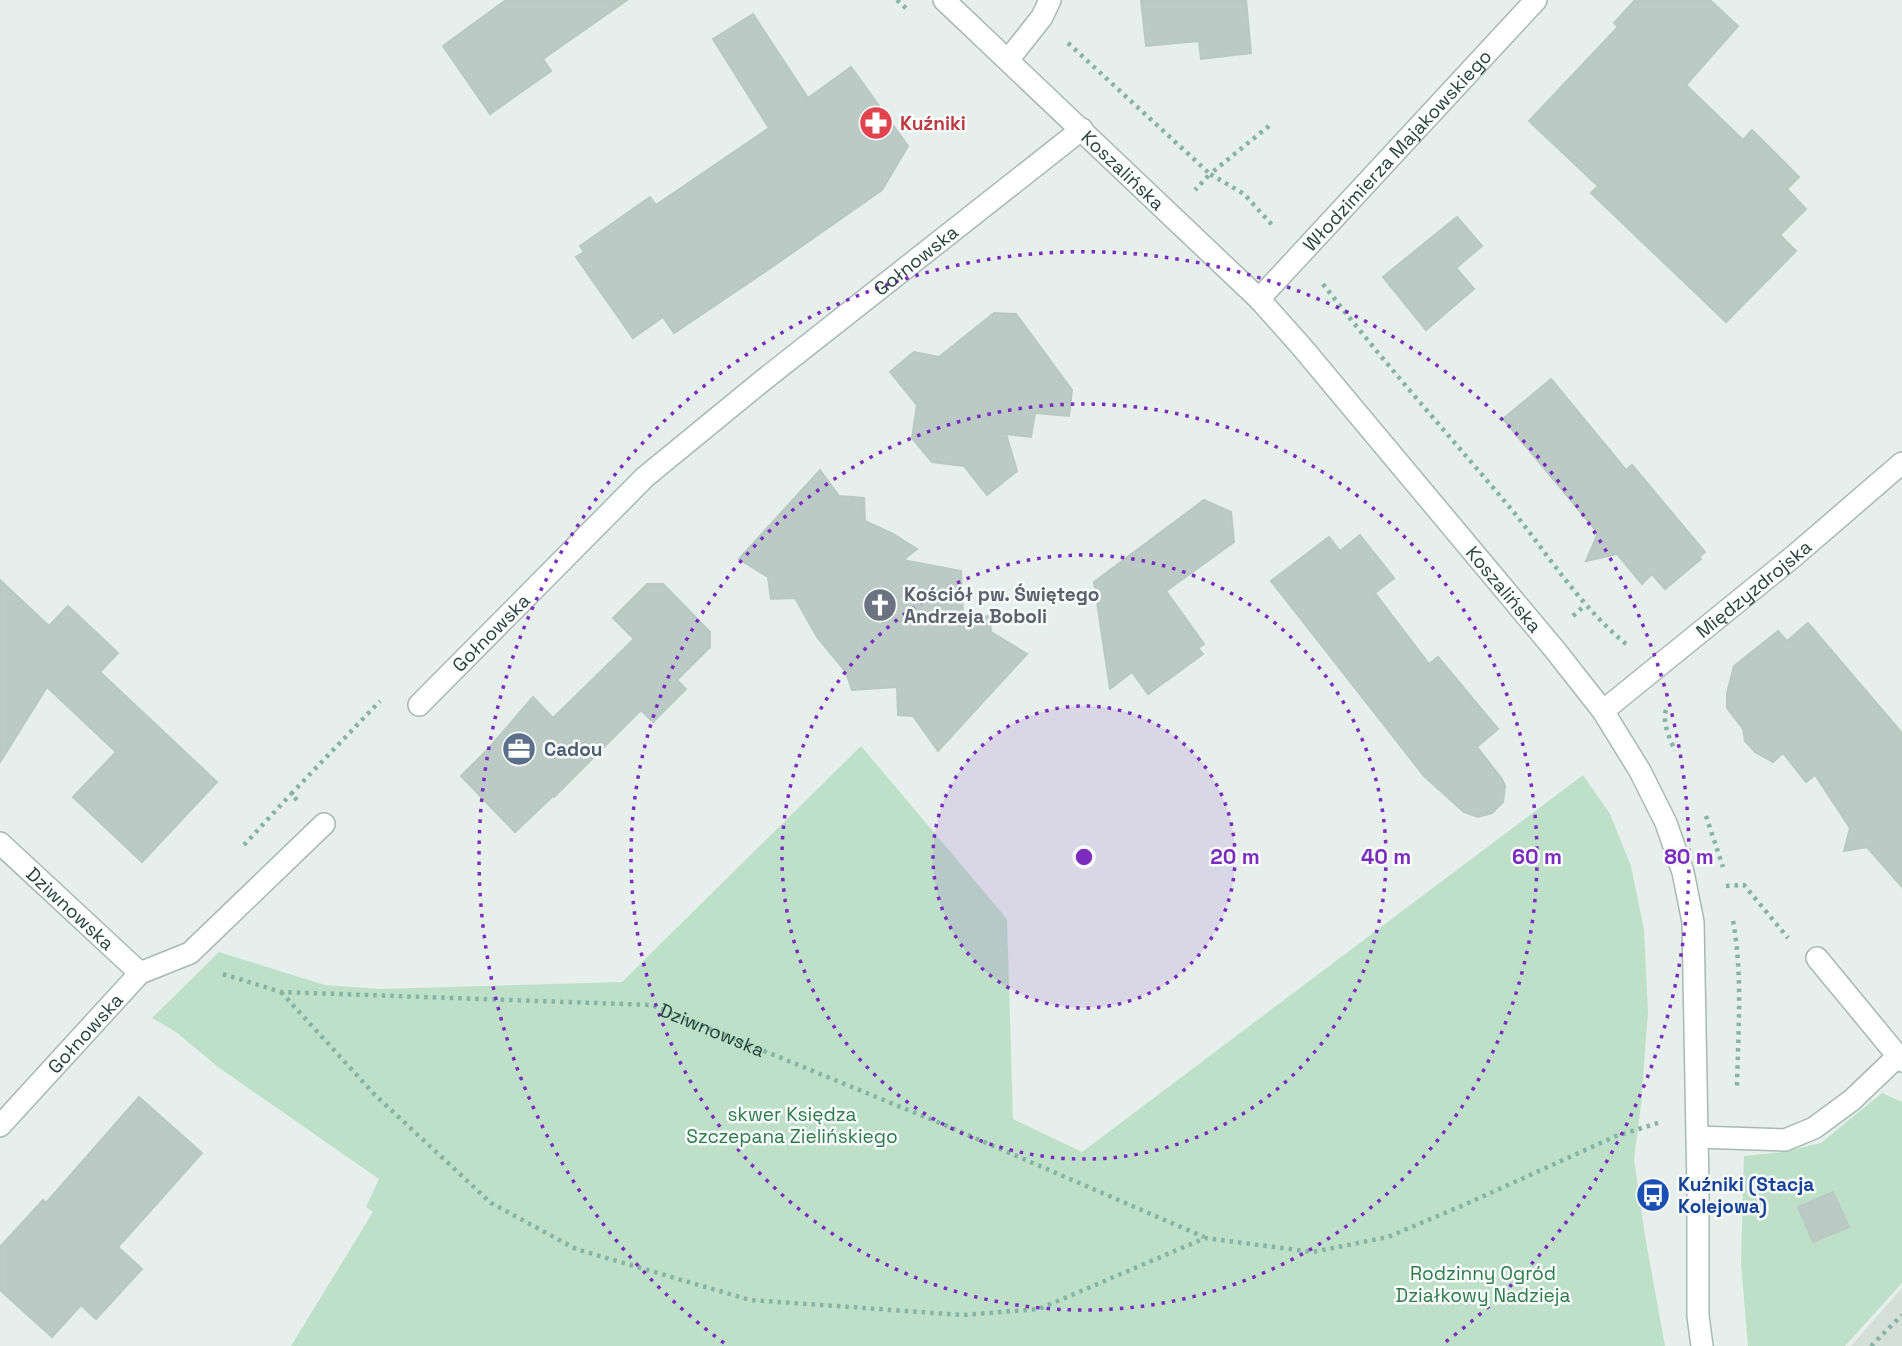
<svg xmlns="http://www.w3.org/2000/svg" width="1902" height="1346" viewBox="0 0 1902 1346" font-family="'Space Grotesk',sans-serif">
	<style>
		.built { fill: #d4dfda }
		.green { fill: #bfe0c8 }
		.building { fill: #bbcac4; stroke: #b8c9c2; stroke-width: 2 }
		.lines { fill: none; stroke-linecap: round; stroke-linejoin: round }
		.service-casing { stroke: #a8b8b2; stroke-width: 24 }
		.minor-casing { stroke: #a8b8b2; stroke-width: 24 }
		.tertiary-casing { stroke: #a8b8b2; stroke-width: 24 }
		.path { stroke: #86b3a5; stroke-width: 4.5; stroke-dasharray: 3.5 5; stroke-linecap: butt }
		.service { stroke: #fff; stroke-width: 21 }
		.minor { stroke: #fff; stroke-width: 21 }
		.tertiary { stroke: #fff; stroke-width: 21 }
		.ring { fill: none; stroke: #7b2cbf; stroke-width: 3.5; stroke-dasharray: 3.5 7 }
		.labels { text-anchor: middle; stroke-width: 5; stroke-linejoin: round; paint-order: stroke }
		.health-label { font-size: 19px; font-weight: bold; fill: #be3a42; stroke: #f7fbf9; text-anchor: start }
		.street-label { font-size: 19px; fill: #24423a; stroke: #f7fbf9 }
		.worship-label { font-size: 19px; font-weight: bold; fill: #5b616d; stroke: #f7fbf9; text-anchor: start }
		.service-label { font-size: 19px; font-weight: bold; fill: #4e5e75; stroke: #f7fbf9; text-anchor: start }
		.park-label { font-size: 19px; fill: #2d7a4b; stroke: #f7fbf9 }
		.transit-label { font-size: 19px; font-weight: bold; fill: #164399; stroke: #f7fbf9; text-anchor: start }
		.centre { fill: #7b2cbf; stroke: #f7fbf9; stroke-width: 3.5 }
		.ring-label { font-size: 21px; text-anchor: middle; font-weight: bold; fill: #7b2cbf; stroke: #f7fbf9; stroke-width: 5; stroke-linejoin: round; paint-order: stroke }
	</style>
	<rect width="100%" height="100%" fill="#e6efeb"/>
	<path class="built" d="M1902,1288V1346H1851Z"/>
	<g class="green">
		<path d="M861,746L1007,919L1013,1119L1082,1152L1583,775L1610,814L1631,866L1644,930L1648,1012L1641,1105L1634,1159L1645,1236L1665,1346H291L373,1212L366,1207L379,1179L218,1067L176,1032L152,1018L219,952L325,985L380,989L622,982Z"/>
		<path d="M1882,1093L1902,1102V1283L1845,1346H1748L1741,1264L1744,1156L1782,1152L1821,1143Z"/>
	</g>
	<g class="building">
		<path d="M506,0H627L543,59L551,71L490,114L443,46Z"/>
		<path d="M1141,0H1246L1251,53L1201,59L1199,41L1146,46Z"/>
		<path d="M1635,0H1710L1738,26L1686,85L1743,140L1752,130L1799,177L1787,189L1806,209L1780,235L1796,251L1726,322L1591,193L1598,186L1529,121L1618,27L1614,23Z"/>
		<path d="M753,14L808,98L851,67L908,146L882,190L769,269L674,333L663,317L633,338L576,257L584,252L580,246L650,197L656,205L769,128L713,39Z"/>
		<path d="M1457,217L1482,246L1456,268L1474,289L1426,330L1383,277Z"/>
		<path d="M994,313L1016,314L1072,390L1069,416L1035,413L1031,437L1006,434L1017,471L987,495L964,466L932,462L912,438L917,405L890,372L914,352L939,357Z"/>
		<path d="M1551,379L1626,470L1632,465L1705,552L1699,557L1701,559L1665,589L1652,574L1642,584L1617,554L1586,561L1598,533L1503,419Z"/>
		<path d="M820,470L839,496L864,498L865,521L893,534L917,549L903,560L961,571L963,618L990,616L991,632L1027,654L938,751L913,716L898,715L897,687L852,690L846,672L817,637L795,598L771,599L768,577L739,559Z"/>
		<path d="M1204,500L1231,512L1234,542L1166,591L1204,644L1198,648L1203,654L1148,694L1132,672L1110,689L1094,582Z"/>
		<path d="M1360,535L1394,578L1375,593L1429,664L1438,657L1498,729L1477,747L1502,779L1505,786L1503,802L1492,813L1478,817L1464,812L1424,776L1271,581L1329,537L1340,551Z"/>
		<path d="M0,580L49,626L68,606L100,636L118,653L100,672L217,782L142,862L73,797L116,752L47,687L0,762Z"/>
		<path d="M647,584H663L710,632V647L677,680L686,689L653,722L641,710L554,797L553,796L515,832L461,776L489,748L533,697L553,718L634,639L613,618Z"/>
		<path d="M1808,623L1902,733V887L1867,847L1844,851L1850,828L1815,775L1806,782L1783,753L1773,762L1755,752L1745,741L1743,729L1727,708V693L1734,666L1778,631L1787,641Z"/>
		<path d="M139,1097L202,1153L118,1247L142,1269L96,1319L81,1305L52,1337L0,1290V1247L43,1200L46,1203Z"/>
		<path d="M1833,1192L1849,1227L1813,1242L1798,1207Z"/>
	</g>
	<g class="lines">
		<g class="service-casing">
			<g id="service">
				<path d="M1008,60L1042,17L1050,0"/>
				<path d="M1817,958L1902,1061"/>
				<path d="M1697,1137L1785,1140L1814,1128L1852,1100L1898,1056"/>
			</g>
		</g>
		<g class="minor-casing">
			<g id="minor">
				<path id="s2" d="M1259,299L1536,0"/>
				<path id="s3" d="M419,705L645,477L761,382L1082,129"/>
				<path id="s4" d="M1603,711L1794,556L1902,463"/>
				<path id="s5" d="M0,843L140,973"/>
				<path id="s6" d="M0,1126L140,973L190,953L324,824"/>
			</g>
		</g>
		<g class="tertiary-casing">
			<g id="tertiary">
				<path id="s7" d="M944,0L1259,299L1301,346L1555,650L1603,711L1640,771L1666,823L1683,872L1693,922L1698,1189V1316L1702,1346"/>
			</g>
		</g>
		<g class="path">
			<path d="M897,0L909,11"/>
			<path d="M1068,43L1210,174L1195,190"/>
			<path d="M1269,126L1210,174L1244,194L1274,227"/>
			<path d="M1323,284C1383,362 1449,435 1512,510C1549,556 1580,606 1626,644"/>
			<path d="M1573,616L1585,605"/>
			<path d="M1666,710C1662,723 1670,739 1675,751"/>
			<path d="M297,800L291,794L380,701"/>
			<path d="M1706,816L1723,867"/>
			<path d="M244,845L291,794"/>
			<path d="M1726,886L1744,885L1788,938"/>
			<path d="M1733,921C1743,975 1738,1032 1737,1087"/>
			<path id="s1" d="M223,974L281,992L652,1005L952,1128L1204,1237"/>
			<path d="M281,992L375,1095L491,1203L576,1249L750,1300L963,1315L1039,1309L1205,1238L1313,1252L1388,1237L1466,1204L1616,1136L1661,1122"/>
			<path d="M1871,1346L1902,1315"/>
		</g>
		<use href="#service" class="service"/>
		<use href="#minor" class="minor"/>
		<use href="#tertiary" class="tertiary"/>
	</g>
	<circle cx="1084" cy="857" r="151" fill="#7b2cbf" fill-opacity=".12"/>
	<g class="ring">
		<circle cx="1084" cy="857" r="151"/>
		<circle cx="1084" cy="857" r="302"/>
		<circle cx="1084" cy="857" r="453"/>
		<path d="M724 1343A605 605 0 1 1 1444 1343"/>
	</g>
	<defs>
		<g id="pharmacy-disc" transform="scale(1.75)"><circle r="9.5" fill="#e0444e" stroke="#f7fbf9"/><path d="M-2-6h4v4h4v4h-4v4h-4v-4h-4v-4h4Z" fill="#fff"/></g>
		<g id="church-disc" transform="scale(1.75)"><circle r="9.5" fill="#6b7280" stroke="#f7fbf9"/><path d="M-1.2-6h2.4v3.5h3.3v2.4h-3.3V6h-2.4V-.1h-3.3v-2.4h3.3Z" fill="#fff"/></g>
		<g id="office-disc" transform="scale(1.75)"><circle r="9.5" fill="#5c6f8a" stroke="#f7fbf9"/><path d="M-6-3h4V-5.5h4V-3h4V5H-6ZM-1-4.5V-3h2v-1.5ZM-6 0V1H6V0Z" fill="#fff"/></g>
		<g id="bus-disc" transform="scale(1.75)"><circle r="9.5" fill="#1a4fb4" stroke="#f7fbf9"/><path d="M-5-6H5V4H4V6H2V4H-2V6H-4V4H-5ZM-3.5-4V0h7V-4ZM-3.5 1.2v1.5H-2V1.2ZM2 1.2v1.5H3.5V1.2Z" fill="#fff"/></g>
	</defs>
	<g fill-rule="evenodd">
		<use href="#pharmacy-disc" x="876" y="123"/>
		<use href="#church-disc" x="880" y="605"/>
		<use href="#office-disc" x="519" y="749"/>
		<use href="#bus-disc" x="1653" y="1195"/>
	</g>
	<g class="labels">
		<g class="health-label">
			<text x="900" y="130">Kuźniki</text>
		</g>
		<g class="street-label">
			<text dy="7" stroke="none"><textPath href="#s2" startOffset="203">Włodzimierza Majakowskiego</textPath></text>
			<text dy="7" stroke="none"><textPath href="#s7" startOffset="247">Koszalińska</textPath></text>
			<text dy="7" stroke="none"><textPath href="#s3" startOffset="668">Gołnowska</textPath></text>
			<text dy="7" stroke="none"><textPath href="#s4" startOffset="194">Międzyzdrojska</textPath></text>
			<text dy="7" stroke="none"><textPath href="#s7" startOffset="814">Koszalińska</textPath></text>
			<text dy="7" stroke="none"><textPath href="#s3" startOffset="102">Gołnowska</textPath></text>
			<text dy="7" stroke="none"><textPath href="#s5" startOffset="96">Dziwnowska</textPath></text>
			<text dy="7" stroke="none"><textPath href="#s1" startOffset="497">Dziwnowska</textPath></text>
			<text dy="7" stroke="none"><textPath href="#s6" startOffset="126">Gołnowska</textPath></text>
		</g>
		<g class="worship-label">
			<text x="904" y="601">Kościół pw. Świętego<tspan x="904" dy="22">Andrzeja Boboli</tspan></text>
		</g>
		<g class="service-label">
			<text x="544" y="756">Cadou</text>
		</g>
		<g class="park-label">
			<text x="792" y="1121">skwer Księdza<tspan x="792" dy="22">Szczepana Zielińskiego</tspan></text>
			<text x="1483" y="1280">Rodzinny Ogród<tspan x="1483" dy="22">Działkowy Nadzieja</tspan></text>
		</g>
		<g class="transit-label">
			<text x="1678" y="1191">Kuźniki (Stacja<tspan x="1678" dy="22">Kolejowa)</tspan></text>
		</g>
	</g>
	<circle cx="1084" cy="857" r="10" class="centre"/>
	<g class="ring-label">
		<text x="1235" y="864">20 m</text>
		<text x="1386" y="864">40 m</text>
		<text x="1537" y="864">60 m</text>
		<text x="1689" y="864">80 m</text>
	</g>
</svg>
